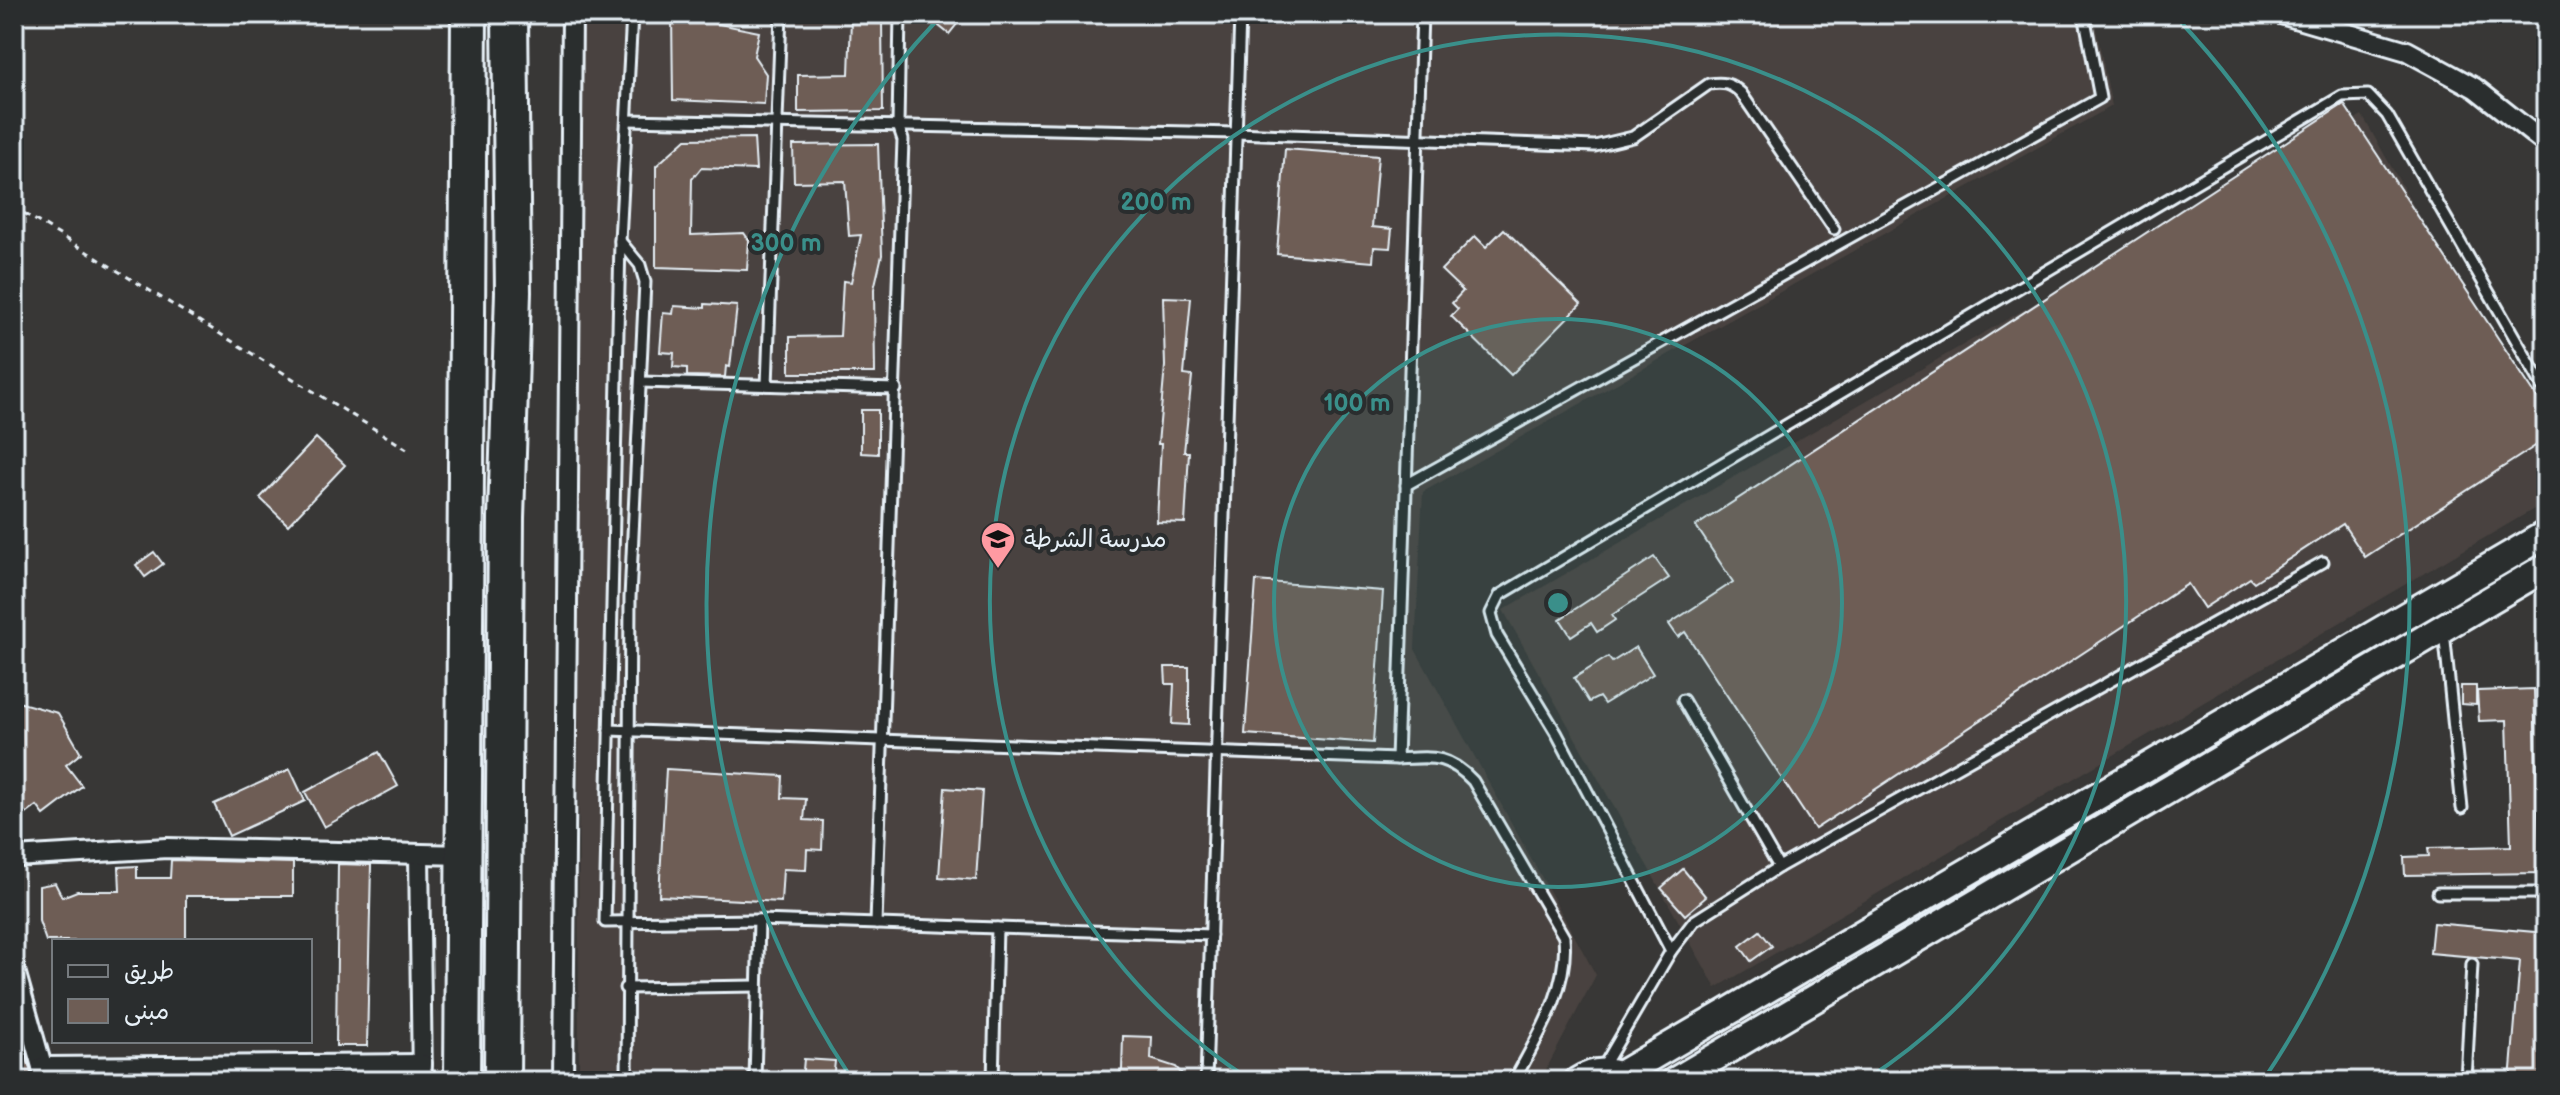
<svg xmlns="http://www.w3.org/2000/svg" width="2560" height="1095" viewBox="0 0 2560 1095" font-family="'Balsamiq Sans','Playpen Sans Arabic',sans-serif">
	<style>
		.built { fill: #48423f }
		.building { fill: #6e5d55; stroke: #e8f1f8; stroke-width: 2 }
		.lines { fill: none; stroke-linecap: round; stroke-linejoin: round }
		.lane-casing { stroke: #e8f1f8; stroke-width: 15 }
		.street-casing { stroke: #e8f1f8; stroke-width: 24 }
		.secondary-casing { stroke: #e8f1f8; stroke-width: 32 }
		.highway-casing { stroke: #e8f1f8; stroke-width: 40 }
		.path { stroke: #e8f1f8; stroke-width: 3; stroke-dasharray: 6 6; stroke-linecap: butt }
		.lane { stroke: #2a2d2e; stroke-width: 9 }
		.street { stroke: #2a2d2e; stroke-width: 18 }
		.secondary { stroke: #2a2d2e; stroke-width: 26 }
		.highway { stroke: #2a2d2e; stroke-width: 34 }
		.ring { fill: none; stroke: #3a8f8a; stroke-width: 4 }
		.labels { text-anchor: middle; stroke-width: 8; stroke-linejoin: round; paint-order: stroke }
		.poi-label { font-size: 24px; fill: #e8f1f8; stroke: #2a2d2e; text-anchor: start }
		.centre { fill: #3a8f8a; stroke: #2a2d2e; stroke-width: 4 }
		.ring-label { font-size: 24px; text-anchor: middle; font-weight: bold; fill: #3a8f8a; stroke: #2a2d2e; stroke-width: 8; stroke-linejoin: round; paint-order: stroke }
	</style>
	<rect width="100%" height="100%" fill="#383736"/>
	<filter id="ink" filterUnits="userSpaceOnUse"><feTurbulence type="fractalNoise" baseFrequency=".0125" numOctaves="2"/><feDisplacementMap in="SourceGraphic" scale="16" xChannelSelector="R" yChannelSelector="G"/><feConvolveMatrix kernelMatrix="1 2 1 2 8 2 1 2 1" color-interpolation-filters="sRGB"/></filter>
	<g filter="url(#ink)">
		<g class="built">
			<path d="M577,14H2093L2112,106L1423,492L1415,649L1596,975L1540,1081H579Z"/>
			<path d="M2362,115L2546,440V502L1716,988L1503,610Z"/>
		</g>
		<g class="building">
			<path d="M672,14H709V22L759,32L754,56L766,74L764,104L673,100Z"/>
			<path d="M924,14H965L949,34Z"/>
			<path d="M851,19L882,21L883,111L798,112V75L849,74Z"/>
			<path d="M2344,104L2546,411V439L2365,557L2343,524L2254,582L2250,578L2204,608L2188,584L1815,829L1685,632L1678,637L1669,624L1733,582L1696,526Z"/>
			<path d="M754,138L756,170L701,168L692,179L691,235L744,233L749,240L747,270L656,267V166L686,139Z"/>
			<path d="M878,144L882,255L874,289L875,373H790V337L840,336L843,281L851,282L861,235L849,236L845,181L794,182L793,145Z"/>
			<path d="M1285,149L1378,156L1372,227L1392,229L1390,248L1374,247L1373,262L1277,254Z"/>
			<path d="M1504,229L1581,304L1511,375L1451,316L1458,309L1452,303L1463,291L1441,270L1475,236L1486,247Z"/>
			<path d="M1163,297L1191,298L1184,375L1192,376L1184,452H1189L1185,523L1157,522L1161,444H1158L1165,366Z"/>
			<path d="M705,304L737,306L730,367L726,366L725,377L687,376V368L673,367L674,353L660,352L663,313L673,314L674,306L705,308Z"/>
			<path d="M861,410H878V454L861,453Z"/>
			<path d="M316,438L345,465L288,525L260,498Z"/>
			<path d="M154,552L163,564L145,577L136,565Z"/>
			<path d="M1654,557L1669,578L1612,615L1615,620L1597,632L1591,623L1571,636L1560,619Z"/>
			<path d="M1256,581L1383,591L1373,743L1245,734Z"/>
			<path d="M1636,647L1653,674L1604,704L1599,697L1589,702L1574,678L1608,657L1612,662Z"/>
			<path d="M1165,667H1189V725L1172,724L1174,684H1166Z"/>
			<path d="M2461,686H2476V705L2461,704Z"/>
			<path d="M2534,689L2540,873L2405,875L2404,857L2429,856L2428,848L2511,846L2507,720L2479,721L2477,691Z"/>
			<path d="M14,701L58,713L81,753L66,765L82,786L44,815L37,806L26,814L14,798Z"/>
			<path d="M379,752L398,786L324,827L305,792Z"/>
			<path d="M290,769L305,801L229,836L214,804Z"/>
			<path d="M666,769L783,776L782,798L806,799L804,820L823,821L822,850L807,849L806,870L783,869L781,902L659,896Z"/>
			<path d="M945,788L982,791L976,880L939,877Z"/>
			<path d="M171,860L293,863V896H186V941H46L39,921V886L55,883L62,897L77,891H120L119,867L137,866V878H170Z"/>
			<path d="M338,864L371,865L367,1046H336Z"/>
			<path d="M1683,869L1706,897L1685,915L1661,888Z"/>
			<path d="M2433,923L2546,933V1009L2540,1081H2510L2520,961L2430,953Z"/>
			<path d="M1760,931L1772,946L1751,961L1740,946Z"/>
			<path d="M18,1026L31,1073L33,1081H14V1027Z"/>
			<path d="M1123,1036L1152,1037L1151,1059L1176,1067L1188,1081H1112L1122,1070Z"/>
			<path d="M804,1059L835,1061L833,1081H802Z"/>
		</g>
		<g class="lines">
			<g class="lane-casing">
				<g id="lane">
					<path d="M632,14L620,241L605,922L759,920L1211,935"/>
					<path d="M627,120L1236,133L1595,146L1633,137L1709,84C1723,82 1731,83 1741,93L1834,229"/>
					<path d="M620,241L640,265L645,282L630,598L627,1081"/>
					<path d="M641,382L896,389"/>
					<path d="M767,385L781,14"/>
					<path d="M1406,485L2100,98L2084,14"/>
					<path d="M2444,631L2462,808"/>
					<path d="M609,730L1397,759L1422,14"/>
					<path d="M1397,759C1433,757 1447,754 1473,781L1564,937C1569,990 1538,1035 1514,1081"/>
					<path d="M1779,867L2323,562"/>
					<path d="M2438,893H2546"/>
					<path d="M876,924L903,140L898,125L900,14"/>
					<path d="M1671,951L1557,734L1497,635L1491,613L1500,595L2342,96L2368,95L2387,115L2546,392"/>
					<path d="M625,988L757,986"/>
					<path d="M1602,1069L1671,951L1694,921L1779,867L1683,700"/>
					<path d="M755,1081L759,920"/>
					<path d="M993,1081L997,928"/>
					<path d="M1206,1081L1240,14"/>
					<path d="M2466,1081L2472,964"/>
				</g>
			</g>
			<g class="street-casing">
				<g id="street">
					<path d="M2281,14L2407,51L2475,88L2546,144"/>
					<path d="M419,854L422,1081"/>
					<path d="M14,857L167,848L464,855"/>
					<path d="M14,967L46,1081"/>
					<path d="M42,1067L422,1064"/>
					<path d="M563,1081L572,14"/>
				</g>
			</g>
			<g class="secondary-casing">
				<g id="secondary">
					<path d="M1620,1075L2546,534"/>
					<path d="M1578,1081C1594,1070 1612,1069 1628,1081"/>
					<path d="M1675,1081L2546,567"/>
				</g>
			</g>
			<g class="highway-casing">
				<g id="highway">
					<path d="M462,1081L469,14"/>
					<path d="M502,1081L506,518L513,292L510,14"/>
				</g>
			</g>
			<path class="path" d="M14,207L407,449"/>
			<use href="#lane" class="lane"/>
			<use href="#street" class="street"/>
			<use href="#secondary" class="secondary"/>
			<use href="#highway" class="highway"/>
		</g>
	</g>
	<circle cx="1558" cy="603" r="284" fill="#3a8f8a" fill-opacity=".12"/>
	<g class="ring">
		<circle cx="1558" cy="603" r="284"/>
		<path d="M1249 1079A568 568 0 1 1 1867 1079"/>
		<path d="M852 1079A852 852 0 0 1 940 17M2176 17A852 852 0 0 1 2264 1079"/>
	</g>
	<defs>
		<g id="university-pin" transform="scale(1.8)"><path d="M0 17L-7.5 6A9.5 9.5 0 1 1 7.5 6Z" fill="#ff9aa2" stroke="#2a2d2e"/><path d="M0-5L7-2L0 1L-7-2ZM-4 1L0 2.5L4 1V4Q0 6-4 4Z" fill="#111"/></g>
	</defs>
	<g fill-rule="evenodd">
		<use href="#university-pin" x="998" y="539"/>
	</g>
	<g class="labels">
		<g class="poi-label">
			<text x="1024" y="547">مدرسة الشرطة</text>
		</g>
	</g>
	<circle cx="1558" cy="603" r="12" class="centre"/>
	<g class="ring-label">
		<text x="1156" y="210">200 m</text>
		<text x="786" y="251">300 m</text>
		<text x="1357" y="411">100 m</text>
	</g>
	<rect width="2560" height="1095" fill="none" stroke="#2a2d2e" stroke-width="48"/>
	<rect x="24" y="24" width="2512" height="1047" fill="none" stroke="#e8f1f8" stroke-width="3" filter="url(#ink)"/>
	<rect x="52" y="939" width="260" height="104" fill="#2a2d2e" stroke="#767b7f" stroke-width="2"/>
	<rect x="68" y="965" width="40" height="12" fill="#2a2d2e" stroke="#767b7f" stroke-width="2"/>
	<text x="124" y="979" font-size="24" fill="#e8f1f8">طريق</text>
	<rect x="68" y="999" width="40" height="24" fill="#6e5d55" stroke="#767b7f" stroke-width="2"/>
	<text x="124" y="1019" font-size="24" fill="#e8f1f8">مبنى</text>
</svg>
